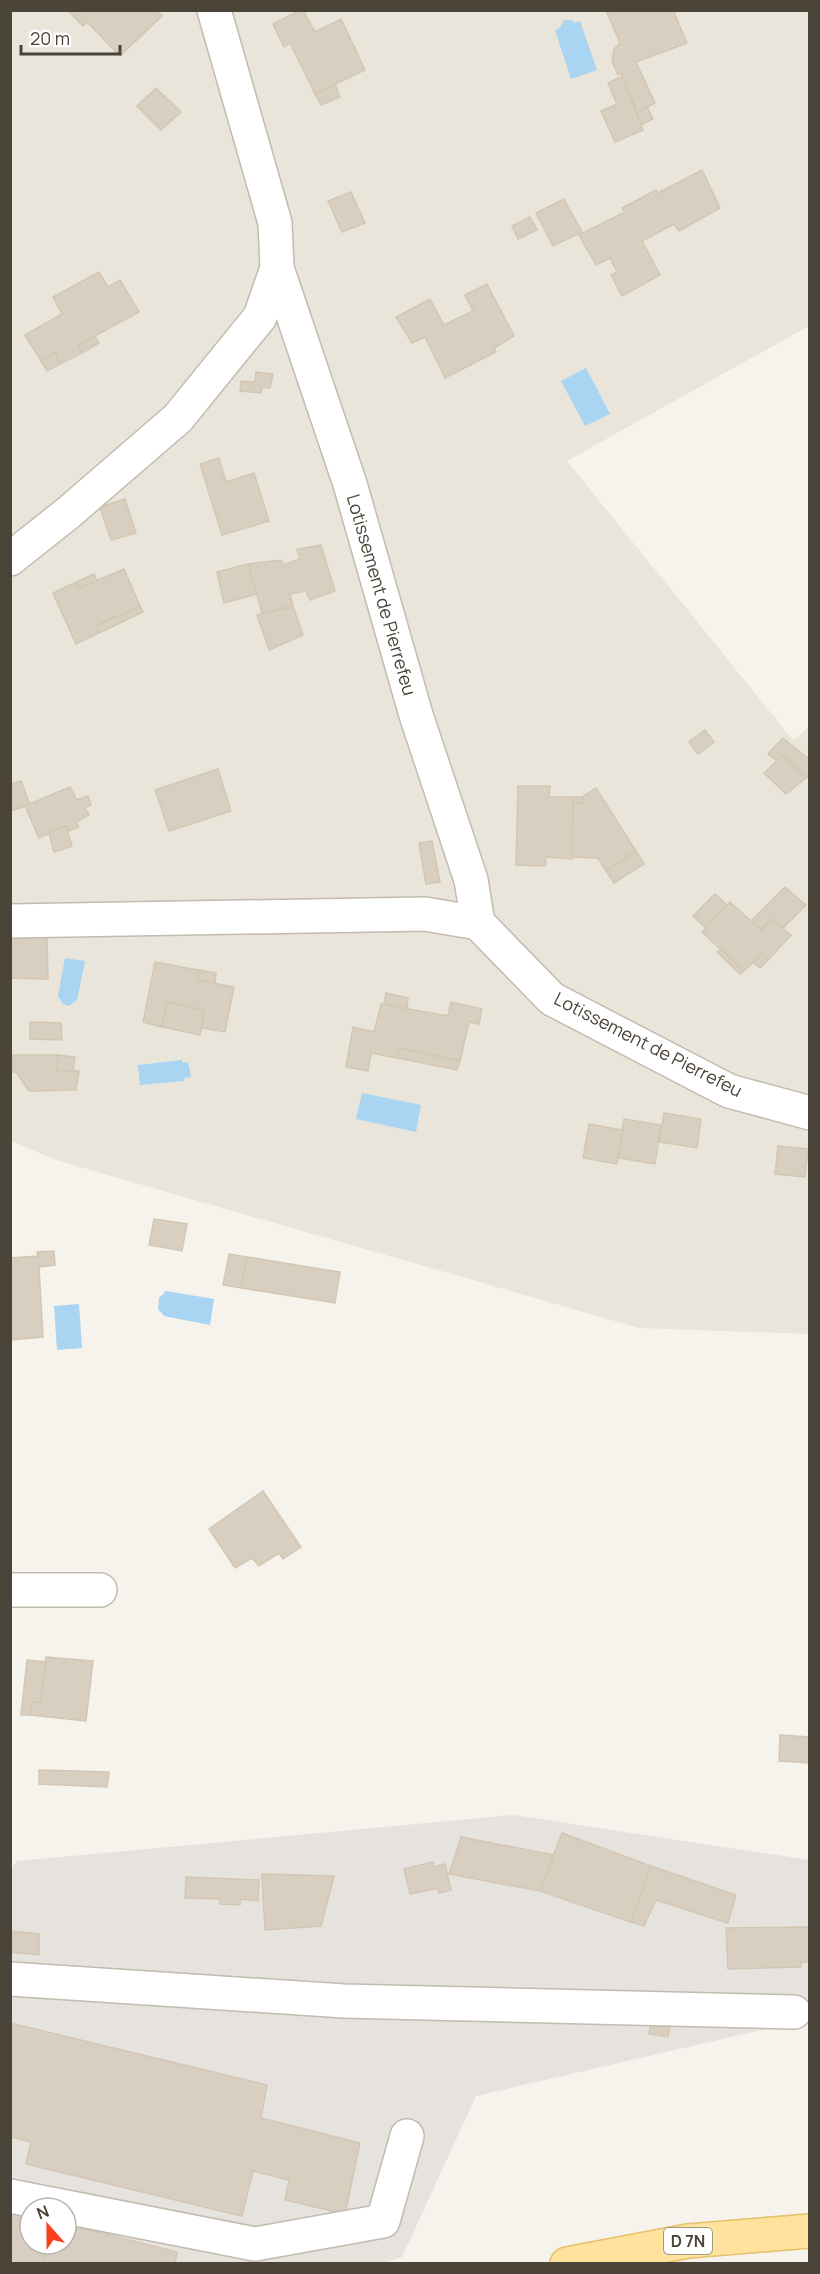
<svg xmlns="http://www.w3.org/2000/svg" width="820" height="2274" viewBox="0 0 820 2274" font-family="Manrope,sans-serif">
	<style>
		.residential { fill: #eae5da }
		.industrial { fill: #e6e2dd; fill-rule: evenodd }
		.water { fill: #a9d4f2 }
		.building { fill: #d8cfc1; stroke: #d3c7b4; stroke-width: 1.5 }
		.lines { fill: none; stroke-linecap: round; stroke-linejoin: round }
		.minor-casing { stroke: #c2bbae; stroke-width: 36 }
		.major-casing { stroke: #e6c16a; stroke-width: 36 }
		.minor { stroke: #fff; stroke-width: 33 }
		.major { stroke: #ffe39c; stroke-width: 33 }
		.labels { text-anchor: middle; stroke-width: 5; stroke-linejoin: round; paint-order: stroke }
		.shield { fill: #fff; stroke: #817c74; stroke-width: 1.5 }
		.shield-label { font-size: 16px; font-weight: bold; fill: #4b4439 }
		.street-label { font-size: 18px; fill: #4b4439; stroke: #fff }
	</style>
	<rect width="100%" height="100%" fill="#f6f3ec"/>
	<path class="residential" d="M10,11H809V326L567,461L793,740L809,727V1334L639,1328L56,1160L11,1141Z"/>
	<path class="industrial" d="M514,1815L809,1860V2019L476,2096L402,2257L380,2264L11,2263L10,1870L17,1861ZM30,2208H66V2244H30Z"/>
	<g class="water">
		<path d="M564,20H572L574,23L580,21L597,70L571,79L555,30L560,28Z"/>
		<path d="M586,368L610,414L585,426L561,381Z"/>
		<path d="M65,958L85,961L77,1000L69,1006L63,1004L58,996Z"/>
		<path d="M182,1060L183,1063L188,1062L191,1077L184,1078V1081L140,1085L138,1065Z"/>
		<path d="M362,1093L421,1105L416,1132L356,1119Z"/>
		<path d="M166,1291L214,1299L210,1325L164,1316L158,1309L159,1298Z"/>
		<path d="M79,1304L82,1348L57,1350L54,1306Z"/>
	</g>
	<g class="building">
		<path d="M72,10H157L162,16L120,56L87,22L83,26L70,13Z"/>
		<path d="M300,10H303L315,32L341,19L365,70L315,94L290,43L284,47L273,24Z"/>
		<path d="M606,10H673L687,43L636,62L655,103L637,113L621,73L618,75L612,61L614,49L620,43Z"/>
		<path d="M622,76L643,130L615,142L601,111L617,104L608,83Z"/>
		<path d="M335,84L340,97L321,105L315,94Z"/>
		<path d="M156,88L181,112L161,130L137,106Z"/>
		<path d="M647,107L653,119L641,125L637,113Z"/>
		<path d="M702,170L720,208L679,231L674,224L642,241L660,275L622,296L611,275L617,272L610,258L596,265L579,235L625,212L622,208L656,190L658,193Z"/>
		<path d="M351,192L365,223L342,232L328,201Z"/>
		<path d="M564,199L582,232L553,246L536,213Z"/>
		<path d="M530,217L537,230L518,239L512,226Z"/>
		<path d="M99,272L108,287L120,280L139,312L78,345L82,353L60,364L55,353L41,361L25,335L62,314L53,297Z"/>
		<path d="M487,284L514,336L494,348L496,352L445,378L425,337L412,343L396,317L430,299L444,325L473,311L465,295Z"/>
		<path d="M95,336L99,343L82,353L78,345Z"/>
		<path d="M55,353L60,364L47,371L41,361Z"/>
		<path d="M256,372L273,374L270,388L262,387L261,393L240,391L241,381L255,382Z"/>
		<path d="M219,458L226,482L254,473L269,521L222,535L200,464Z"/>
		<path d="M125,499L136,533L111,540L100,507Z"/>
		<path d="M321,545L335,591L310,600L306,591L290,594L293,606L262,613L248,564L281,560L284,565L300,559L297,549Z"/>
		<path d="M248,564L257,594L224,603L217,572Z"/>
		<path d="M124,569L140,606L96,626L99,633L76,644L53,593L76,582L79,588Z"/>
		<path d="M94,574L97,581L79,588L76,582Z"/>
		<path d="M140,606L143,612L99,633L96,626Z"/>
		<path d="M293,606L303,635L269,650L257,615Z"/>
		<path d="M705,730L714,742L698,754L689,742Z"/>
		<path d="M783,738L810,760V775L806,778L783,755L777,761L768,754Z"/>
		<path d="M783,755L806,778L786,794L764,773Z"/>
		<path d="M218,769L231,811L169,831L155,790Z"/>
		<path d="M21,781L30,805L10,811V784Z"/>
		<path d="M518,786H550L549,797H573L572,859L546,857L545,866L516,865Z"/>
		<path d="M70,787L77,800L88,796L91,805L85,808L89,815L76,822L79,827L68,831L66,826L39,838L25,806Z"/>
		<path d="M596,788L636,851L606,871L598,858L572,857L573,803H583L582,797Z"/>
		<path d="M573,797H582L583,803H573Z"/>
		<path d="M66,826L72,846L54,852L49,833Z"/>
		<path d="M432,841L440,882L426,884L419,843Z"/>
		<path d="M636,851L644,864L614,883L606,871Z"/>
		<path d="M785,887L806,905L783,928L772,919L761,930L751,921Z"/>
		<path d="M715,894L727,905L706,928L693,916Z"/>
		<path d="M730,902L761,930L772,919L791,935L768,960L762,954L744,971L702,932Z"/>
		<path d="M10,936L47,937L48,979L10,978Z"/>
		<path d="M721,949L744,971L740,974L717,952Z"/>
		<path d="M762,954L768,960L760,968L753,962Z"/>
		<path d="M155,962L199,970L197,980L234,987L225,1032L201,1028L204,1010L167,1002L162,1027L143,1022Z"/>
		<path d="M199,970L216,973L215,983L197,980Z"/>
		<path d="M386,993L408,998L407,1009L384,1004Z"/>
		<path d="M167,1002L204,1010L200,1035L162,1027Z"/>
		<path d="M451,1002L482,1009L479,1024L469,1022L460,1061L399,1048L397,1058L371,1053L368,1071L346,1067L353,1027L374,1032L381,1004L448,1016Z"/>
		<path d="M30,1022L61,1023L62,1040L30,1039Z"/>
		<path d="M399,1048L460,1061L457,1070L397,1058Z"/>
		<path d="M13,1055H58L57,1070L79,1071L76,1090L29,1091L16,1072H13Z"/>
		<path d="M58,1055L75,1057L73,1071L57,1070Z"/>
		<path d="M664,1113L701,1119L697,1148L659,1142Z"/>
		<path d="M624,1119L661,1125L655,1164L618,1158Z"/>
		<path d="M589,1124L623,1130L617,1164L583,1158Z"/>
		<path d="M778,1146L808,1149L805,1177L775,1174Z"/>
		<path d="M154,1219L187,1224L182,1251L149,1245Z"/>
		<path d="M54,1251L55,1265L39,1267L43,1337L10,1340V1258L38,1256L37,1252Z"/>
		<path d="M229,1254L247,1257L241,1288L223,1285Z"/>
		<path d="M247,1257L340,1272L335,1303L241,1288Z"/>
		<path d="M263,1491L301,1547L283,1559L279,1553L259,1566L252,1558L235,1568L209,1529Z"/>
		<path d="M46,1657L93,1661L86,1721L30,1715L32,1702H40Z"/>
		<path d="M27,1660L46,1662L40,1702H32L30,1715H21Z"/>
		<path d="M780,1735L810,1737V1763L779,1761Z"/>
		<path d="M39,1770L109,1772L107,1787L39,1784Z"/>
		<path d="M562,1833L651,1866L631,1922L540,1891Z"/>
		<path d="M461,1837L554,1855L540,1891L449,1874Z"/>
		<path d="M433,1862L434,1867L445,1864L451,1890L439,1893L438,1888L410,1894L404,1869Z"/>
		<path d="M651,1866L736,1895L728,1923L656,1900L644,1926L631,1922Z"/>
		<path d="M262,1874L334,1876L321,1926L265,1930Z"/>
		<path d="M186,1877L259,1880L258,1901L240,1899V1905L220,1904V1899L185,1898Z"/>
		<path d="M810,1927V1962H801V1967L728,1969L726,1928Z"/>
		<path d="M10,1931L39,1934V1955L10,1952Z"/>
		<path d="M10,2023L267,2085L261,2118L360,2143L345,2214L285,2200L289,2180L253,2171L242,2216L26,2164L31,2142L10,2137Z"/>
		<path d="M651,2023L670,2025L668,2037L649,2034Z"/>
		<path d="M10,2210L30,2215V2244H48L43,2264H10Z"/>
		<path d="M66,2224L177,2252L175,2264H43L48,2244H66Z"/>
	</g>
	<g class="lines">
		<g class="minor-casing">
			<g id="minor">
				<path d="M277,268L350,484L416,715L471,880L478,923L552,999L729,1091L810,1113"/>
				<path d="M10,559L68,513L178,418L260,317L277,268L275,223L214,10"/>
				<path d="M10,921L425,914L478,923"/>
				<path d="M10,1590H100"/>
				<path d="M10,1979L344,2001L794,2012"/>
				<path d="M10,2196L255,2244L383,2221L407,2136"/>
			</g>
		</g>
		<g class="major-casing">
			<path id="major" d="M567,2264L688,2241L810,2231"/>
		</g>
		<use href="#minor" class="minor"/>
		<use href="#major" class="major"/>
	</g>
	<g class="labels">
		<rect class="shield" x="664" y="2228" width="48" height="26" rx="4.5"/>
		<g class="shield-label">
			<text x="688" y="2247">D 7N</text>
		</g>
		<g class="street-label">
			<text transform="translate(381 595) rotate(74)" y="6">Lotissement de Pierrefeu</text>
			<text transform="translate(648 1045) rotate(27)" y="6">Lotissement de Pierrefeu</text>
		</g>
	</g>
	<rect width="820" height="2274" fill="none" stroke="#4b4439" stroke-width="24"/>
	<g transform="translate(48 2226) rotate(339)"><circle r="28" fill="#ffffff" stroke="#b7b4b0" stroke-width="1.5"/>
	<path d="M0-4.5L10 22L0 15L-10 22Z" fill="#fc3f1d"/>
	<text y="-9" font-size="16" font-weight="bold" text-anchor="middle" fill="#4b4439">N</text>
	</g>
	<path d="M21 45v9h99v-9" fill="none" stroke="#4b4439" stroke-width="3"/>
	<text x="30" y="45" font-size="18" fill="#4b4439" stroke="#ffffff" stroke-width="4.5" paint-order="stroke">20 m</text>
</svg>
